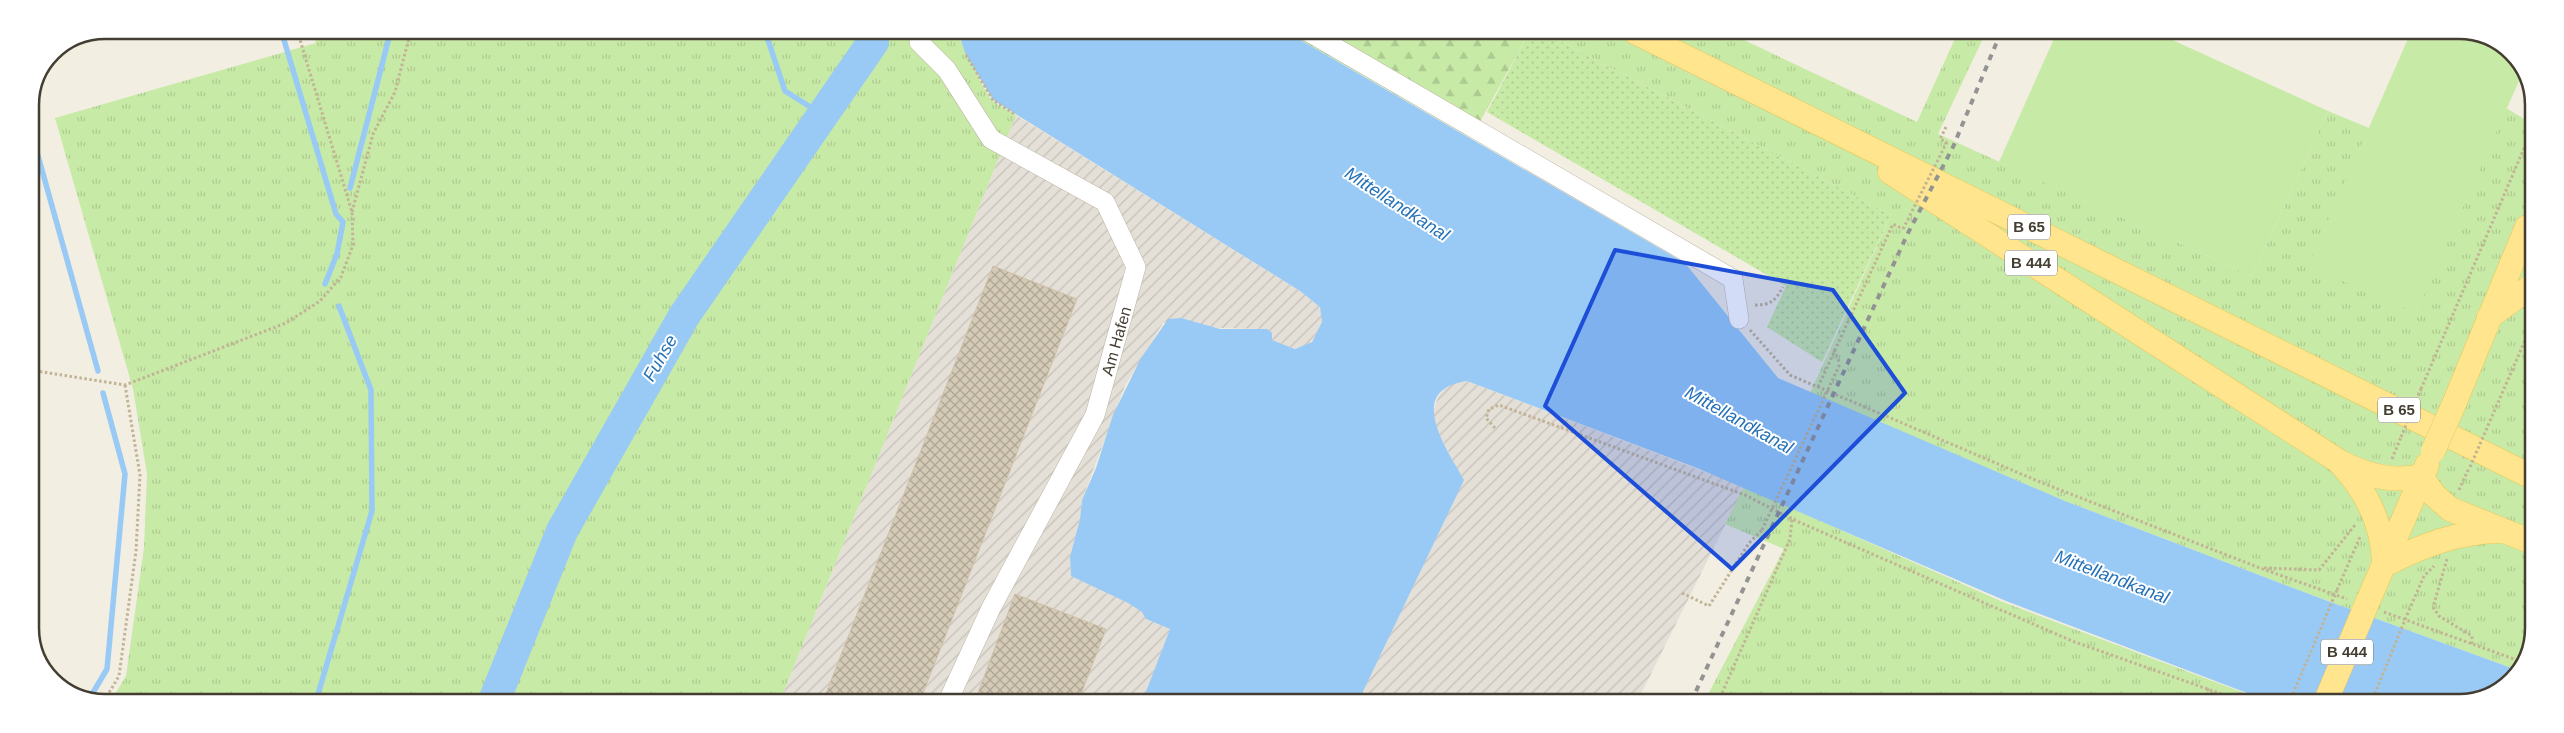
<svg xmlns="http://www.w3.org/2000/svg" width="2564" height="733" viewBox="0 0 2564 733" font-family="Arial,sans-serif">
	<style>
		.industrial { fill: url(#industrial-furrows) }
		.grass { fill: url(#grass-tufts) }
		.forest { fill: url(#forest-firs) }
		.park { fill: url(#park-dots) }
		.pitch { fill: #c8eaa7 }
		.water { fill: #98caf5 }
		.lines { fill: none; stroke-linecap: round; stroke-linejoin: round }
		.stream { stroke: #98caf5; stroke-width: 5.5 }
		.river { stroke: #98caf5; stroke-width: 32 }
		.building { fill: url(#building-cross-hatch); stroke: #d0c3a9 }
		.minor-casing { stroke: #beb6a4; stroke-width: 20 }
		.major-casing { stroke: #ebc657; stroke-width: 25 }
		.path { stroke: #c1b394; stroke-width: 3; stroke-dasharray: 2.5 2.5; stroke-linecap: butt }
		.minor { stroke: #fff; stroke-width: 19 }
		.major { stroke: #ffe58e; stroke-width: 24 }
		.rail { stroke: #939393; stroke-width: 4; stroke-dasharray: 6 6; stroke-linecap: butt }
		.major-bridge-casing { stroke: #ebc657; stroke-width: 25; stroke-linecap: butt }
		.path-bridge { stroke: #c1b394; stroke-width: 3; stroke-dasharray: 2.5 2.5; stroke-linecap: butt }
		.major-bridge { stroke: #ffe58e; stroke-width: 24 }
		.marked { fill: #1d4ed8; fill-opacity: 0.2; stroke: #1d4ed8; stroke-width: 4; stroke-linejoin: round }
		.labels { text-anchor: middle; stroke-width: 4; stroke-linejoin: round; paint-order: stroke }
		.shield { fill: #fff; stroke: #7c7870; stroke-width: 1 }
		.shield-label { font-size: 15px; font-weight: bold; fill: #443e32 }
		.street-label { font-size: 16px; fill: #443e32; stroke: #fff }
		.water-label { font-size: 18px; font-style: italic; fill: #2571b6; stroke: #fff }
		.rim { fill: none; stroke: #443e32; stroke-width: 2.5 }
	</style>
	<defs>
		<pattern id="industrial-furrows" width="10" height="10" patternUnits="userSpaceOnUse" patternTransform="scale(1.25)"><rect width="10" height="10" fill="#e4dfd7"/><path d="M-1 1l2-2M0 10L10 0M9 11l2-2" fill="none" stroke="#c5c0b9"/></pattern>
		<pattern id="grass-tufts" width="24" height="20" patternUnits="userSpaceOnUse" patternTransform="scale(1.25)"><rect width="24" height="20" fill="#c8eaa7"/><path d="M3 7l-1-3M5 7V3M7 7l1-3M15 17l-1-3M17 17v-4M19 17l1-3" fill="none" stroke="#adca90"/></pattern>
		<pattern id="forest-firs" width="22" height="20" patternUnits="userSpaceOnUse" patternTransform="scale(1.25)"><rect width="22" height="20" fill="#c8eaa7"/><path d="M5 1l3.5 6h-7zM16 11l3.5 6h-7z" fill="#adca90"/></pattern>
		<pattern id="park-dots" width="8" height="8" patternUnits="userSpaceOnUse" patternTransform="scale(1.25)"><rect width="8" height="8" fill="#c8eaa7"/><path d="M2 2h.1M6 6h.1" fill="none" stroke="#adca90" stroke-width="1.8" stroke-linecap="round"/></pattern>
		<pattern id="building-cross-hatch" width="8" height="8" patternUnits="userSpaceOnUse" patternTransform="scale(1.25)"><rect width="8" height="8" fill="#d4cab6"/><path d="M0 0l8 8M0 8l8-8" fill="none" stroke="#aea595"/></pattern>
	</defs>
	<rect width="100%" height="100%" fill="#f2eee2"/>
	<g class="industrial">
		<path d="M1016,115L1300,291L1320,307L1323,314L1321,328L1308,345L1295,349L1272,340L1267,329L1213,328L1181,318L1163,323L1125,386L1082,500L1080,519L1070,557L1071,576L1128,603L1143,612L1146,619L1170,629L1142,702L780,701Z"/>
		<path d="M1467,381L1744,487L1637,702H1358L1463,480L1435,426L1432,415L1438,397L1445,387L1453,383Z"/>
	</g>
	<g class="grass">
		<path d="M312,30L952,31C966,41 978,84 992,100C998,106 1009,110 1016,115L780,701H111L126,676L144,548L147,474L133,389L55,118L316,43Z"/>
		<path d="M1541,31L1727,32L1917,122L1958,32H1986L1938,134L2252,276L2328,111L2369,128L2309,265L2416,313L2506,108L2534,125L2532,648L2517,670L2325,600L2065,501L1810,393L1891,215Z"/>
		<path d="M1744,487L2003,602L2271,703L1704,702L1784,549L1725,524Z"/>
	</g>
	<path class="forest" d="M1285,31H1530L1471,138Z"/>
	<path class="park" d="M1530,31H1541L1891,215L1822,362L1767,327L1786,286L1487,112Z"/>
	<g class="pitch">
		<path d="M2057,32H2155L2328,111L2252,276L1999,162Z"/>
		<path d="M2411,32H2479L2516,56L2523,72L2416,313L2308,266Z"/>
	</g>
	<path class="water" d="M952,31H1285L1685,263L1778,378L2065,501L2325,600L2517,670L2505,687L2460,703H2273L2006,601L1697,468L1467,381C1404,390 1447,449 1464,480L1358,702H1142L1170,629L1146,619L1142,612L1128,603L1071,576L1070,557L1080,519L1082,500L1096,468L1113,415L1141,358L1168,319L1181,318L1220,329H1267L1272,333V340L1295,349L1312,342L1322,322L1320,307L1300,291L993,100L966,55L959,35Z"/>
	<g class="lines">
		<g class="stream">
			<path d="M281,30L336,214L343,222L337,254L325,284"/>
			<path d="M768,31V40L785,91L823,115"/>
			<path d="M30,127L98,371"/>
			<path d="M350,188L391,30"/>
			<path d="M88,701L107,669L125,474L103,393"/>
			<path d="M316,701L372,511L371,390L339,306"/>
		</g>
		<path class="river" d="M494,701L562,531L684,316L873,42"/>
	</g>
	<g class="building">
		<path d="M993,266L1077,299L920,701H823Z"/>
		<path d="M1015,594L1106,629L1078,702L975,701Z"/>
	</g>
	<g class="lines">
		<g class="minor-casing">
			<g id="minor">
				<path d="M1307,31L1733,279L1739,319"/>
				<path d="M919,42L947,70L991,139L1105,202L1136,267L1095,415L991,608L948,701"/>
			</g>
		</g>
		<g class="major-casing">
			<g id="major">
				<path d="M1635,32L2532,477"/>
				<path d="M1890,172L2340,462C2365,475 2393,483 2421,476"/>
				<path d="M2489,317L2533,285"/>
				<path d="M2454,404L2527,227"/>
				<path d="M2342,465C2367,492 2383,526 2384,563"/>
				<path d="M2421,476L2434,495L2450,509L2532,542"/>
				<path d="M2384,565C2421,546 2457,532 2498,531"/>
				<path d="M2368,601L2427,465"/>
			</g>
		</g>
		<g class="path">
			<path d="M966,55L993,100L1016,115"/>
			<path d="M1946,127L1940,139L1947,142"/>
			<path d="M352,212L373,134L395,92L411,30"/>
			<path d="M1755,305C1771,305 1775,301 1783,287"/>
			<path d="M1750,330L1790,375L2040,482L2260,568L2347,599"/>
			<path d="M1834,350L1840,364"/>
			<path d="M30,370L125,385L286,323L320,301L341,277L353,245L352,212L297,30"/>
			<path d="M1818,387L1893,224L1903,229"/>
			<path d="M2421,389L2534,125"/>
			<path d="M2490,421L2533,322"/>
			<path d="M1495,428L1486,418L1489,409L1499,405L1745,495L1792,519L2072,641L2247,703"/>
			<path d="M2392,459L2401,437"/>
			<path d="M2459,490L2469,468"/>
			<path d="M2447,559L2433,607L2439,616L2472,636V644"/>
			<path d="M2264,568L2319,570L2355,525"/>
			<path d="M2337,590L2360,537"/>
			<path d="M1682,593L1709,606L1749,543L1762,530"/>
			<path d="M2384,612L2522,662"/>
			<path d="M2407,615L2424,576L2434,566"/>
			<path d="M2207,689L2224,703"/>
			<path d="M104,701L119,676L136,551L140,475L125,385"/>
			<path d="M1718,702L1790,539L1792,519"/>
		</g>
		<use href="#minor" class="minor"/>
		<use href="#major" class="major"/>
		<path class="rail" d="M1691,702L1908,233L1953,147L2001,32"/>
		<g class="major-bridge-casing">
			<g id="major-bridge">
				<path d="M2433,451L2454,404"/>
				<path d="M2325,703L2368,601"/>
			</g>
		</g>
		<g class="path-bridge">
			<path d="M1903,229L1947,142"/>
			<path d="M2401,437L2421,389"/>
			<path d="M2470,467L2490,421"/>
			<path d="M1762,530L1840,364"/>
			<path d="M2289,703L2337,590"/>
			<path d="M2371,703L2407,615"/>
		</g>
		<use href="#major-bridge" class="major-bridge"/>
	</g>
	<path class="marked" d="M1615,250L1833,290L1905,393L1732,569L1545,406Z"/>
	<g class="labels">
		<g class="shield">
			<rect x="2008" y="214.5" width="42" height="25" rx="4"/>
			<rect x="2005" y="250.5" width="52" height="25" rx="4"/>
			<rect x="2378" y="397.5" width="42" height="25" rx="4"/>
			<rect x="2321" y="639.5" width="52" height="25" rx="4"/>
		</g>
		<g class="shield-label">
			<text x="2029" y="232">B 65</text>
			<text x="2031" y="268">B 444</text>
			<text x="2399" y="415">B 65</text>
			<text x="2347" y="657">B 444</text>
		</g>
		<g class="street-label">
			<text transform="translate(1116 341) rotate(-74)" y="6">Am Hafen</text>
		</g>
		<g class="water-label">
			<text transform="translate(1397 204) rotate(33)" y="6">Mittellandkanal</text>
			<text transform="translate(660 358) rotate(-60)" y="6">Fuhse</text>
			<text transform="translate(1739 420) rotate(29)" y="6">Mittellandkanal</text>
			<text transform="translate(2112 577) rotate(21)" y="6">Mittellandkanal</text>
		</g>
	</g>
	<path d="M0 0H2564V733H0ZM105 39H2459A66 66 0 0 1 2525 105V628A66 66 0 0 1 2459 694H105A66 66 0 0 1 39 628V105A66 66 0 0 1 105 39Z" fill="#fff" fill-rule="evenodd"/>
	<path class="rim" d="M105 39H2459A66 66 0 0 1 2525 105V628A66 66 0 0 1 2459 694H105A66 66 0 0 1 39 628V105A66 66 0 0 1 105 39Z"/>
</svg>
